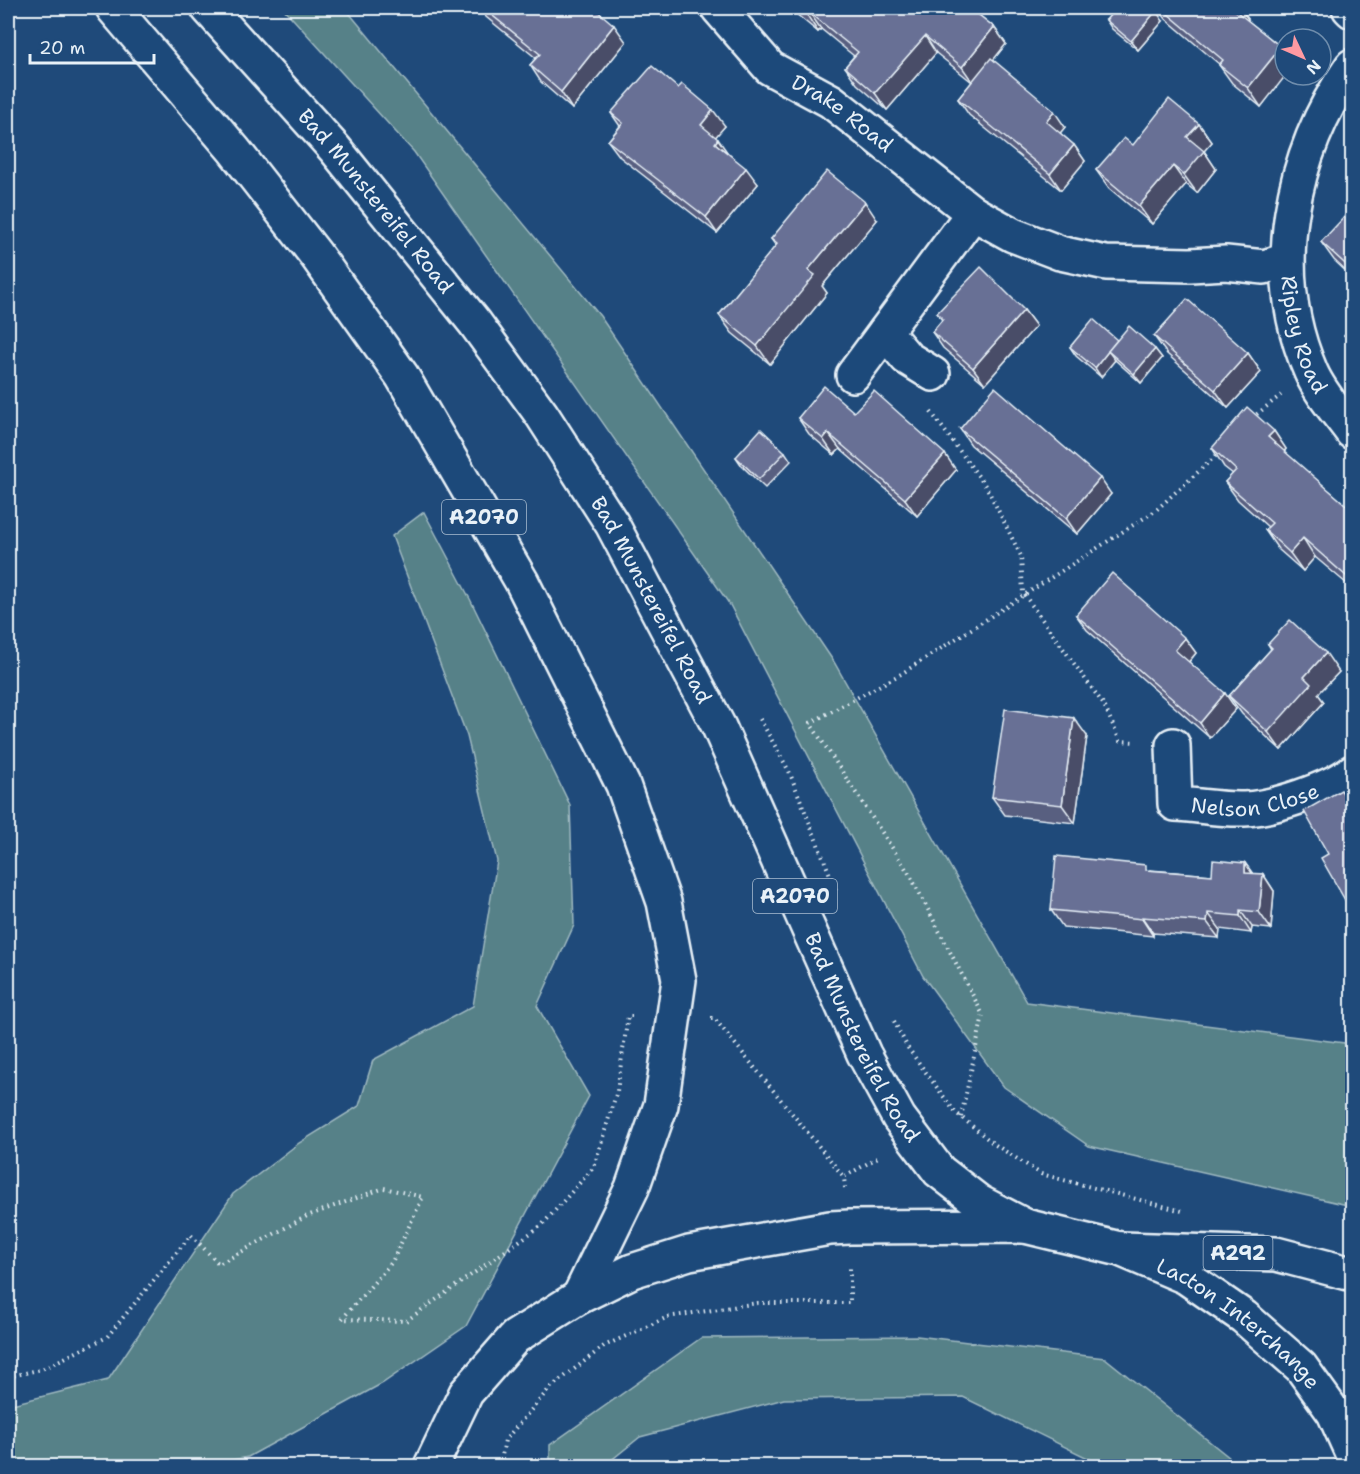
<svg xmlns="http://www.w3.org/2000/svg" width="1360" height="1474" viewBox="0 0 1360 1474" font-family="'Shantell Sans',sans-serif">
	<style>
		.green { fill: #568188; stroke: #9fb9c0; stroke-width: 1.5 }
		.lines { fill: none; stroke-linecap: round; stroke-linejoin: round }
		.minor-casing { stroke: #e8f1f8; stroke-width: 38 }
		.major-casing { stroke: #e8f1f8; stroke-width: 38 }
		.highway-casing { stroke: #e8f1f8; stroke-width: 38 }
		.path { stroke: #e8f1f8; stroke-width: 4; stroke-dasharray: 1.5 4.5; stroke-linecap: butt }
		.minor { stroke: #1f4a7a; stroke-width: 33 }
		.major { stroke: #1f4a7a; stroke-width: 33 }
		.highway { stroke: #1f4a7a; stroke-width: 33 }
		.wall { fill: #595f80; stroke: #e8f1f8; stroke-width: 1.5 }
		.shaded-wall { fill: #494e68; stroke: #e8f1f8; stroke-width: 1.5 }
		.building { fill: #686f95; stroke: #e8f1f8; stroke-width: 1.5 }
		.labels { text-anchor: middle; stroke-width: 6; stroke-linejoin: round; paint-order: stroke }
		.shield { fill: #1f4a7a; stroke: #acbfd2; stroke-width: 1.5 }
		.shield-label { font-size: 20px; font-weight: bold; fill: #e8f1f8 }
		.street-label { font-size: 21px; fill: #e8f1f8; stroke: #1f4a7a }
	</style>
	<rect width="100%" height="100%" fill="#1f4a7a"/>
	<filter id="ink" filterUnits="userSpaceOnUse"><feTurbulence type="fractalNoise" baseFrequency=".0167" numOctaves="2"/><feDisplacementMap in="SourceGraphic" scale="12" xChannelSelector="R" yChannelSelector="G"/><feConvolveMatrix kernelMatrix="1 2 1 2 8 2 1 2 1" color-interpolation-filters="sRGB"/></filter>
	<g filter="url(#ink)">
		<g class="green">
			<path d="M283,8H345L600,316L834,662L1027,1002L1352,1044V1206L1089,1146L1004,1087L923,976L730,605L414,152Z"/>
			<path d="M424,512L470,599L570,805L574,925L537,1006L589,1096L466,1326L383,1383L248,1457L203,1466H8V1405L108,1380L233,1194L299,1143L359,1106L373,1060L473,1006L497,861L467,736L392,536Z"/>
			<path d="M917,1336L1105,1358L1240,1466H1104L963,1397L784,1399L640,1437L604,1466H550V1445L701,1338Z"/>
		</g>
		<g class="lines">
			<g class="minor-casing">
				<g id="minor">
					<path id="s1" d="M718,8L770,68L831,101L973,213L1013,235L1060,253L1106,263L1190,265L1226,263L1264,267L1287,260"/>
					<path d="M1349,8L1352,11"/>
					<path id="s2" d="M1352,66C1290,154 1267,271 1311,372C1320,393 1339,414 1352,432"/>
					<path d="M885,332L907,358L933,374"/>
					<path d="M853,375L973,213"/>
					<path id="s3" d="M1173,745L1175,804C1198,805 1222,810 1244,809C1274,808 1329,789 1352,772"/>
				</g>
			</g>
			<g class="major-casing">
				<path id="major" d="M1122,1249L1276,1254L1352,1274"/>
			</g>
			<g class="highway-casing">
				<g id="highway">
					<path d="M113,8L234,150L316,255L402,376L522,582L623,785L664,902L679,980L661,1105L632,1188L579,1297"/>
					<path id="s4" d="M208,8L335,149L475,323L542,415L612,524L719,727L864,1054L899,1118L939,1171L979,1202L1025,1226"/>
					<path id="s5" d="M431,1466L466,1393L515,1337L579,1297L632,1271L689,1253L830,1228L850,1227L1025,1226L1120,1249L1186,1277L1244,1317L1301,1367L1334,1413L1352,1453"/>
				</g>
			</g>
			<g class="path">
				<path d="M931,412L987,488L1021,556L1023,593L1104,705L1120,741L1136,742"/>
				<path d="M1252,418L1281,395"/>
				<path d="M760,719L789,771L836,890"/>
				<path d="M711,1018H714L844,1177"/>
				<path d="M894,1021L908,1048L955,1112L994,1144L1041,1174L1182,1211"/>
				<path d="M961,1117L983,1015L910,875L810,723L901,674L1155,511L1220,452"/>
				<path d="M845,1188L844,1177L880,1156"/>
				<path d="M8,1377L42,1369L107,1337L191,1235L219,1264L307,1216L384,1188L423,1197L392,1262L342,1319L406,1321L542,1225L594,1167L617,1091L628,1016H634"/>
				<path d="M500,1466L505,1440L550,1388L604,1346L668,1317L758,1303H850V1264"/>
			</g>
			<use href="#minor" class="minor"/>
			<use href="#major" class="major"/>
			<use href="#highway" class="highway"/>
		</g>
		<g class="wall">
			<path d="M480,8H594L626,42L572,109L541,82L530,65L536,58L486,17Z"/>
			<path d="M789,8H970L994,27L1006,44L993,60L1065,127L1060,133L1074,145L1085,161L1061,190L969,115L958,99L972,82L936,53L887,110L857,84L845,67L854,56L821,29L818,32Z"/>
			<path d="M1158,8H1240L1248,19L1247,20L1281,47L1285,54V75L1261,107L1232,83L1219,65V64L1166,19Z"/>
			<path d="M1106,20L1163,21L1138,50L1112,29Z"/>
			<path d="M678,88L725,126L715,137L727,152L758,184L717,233L620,157L608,141L620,126L611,113Z"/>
			<path d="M1199,124L1212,142L1204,151L1216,169L1197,193L1186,184L1152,224L1109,188L1096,170L1133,145Z"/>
			<path d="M1353,213V278L1334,260L1321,242Z"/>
			<path d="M877,220L822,286L827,293L770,364L732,333L719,315L776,246L771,239Z"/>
			<path d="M1024,310L1036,326L985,384L943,348L932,332L942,320L937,313Z"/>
			<path d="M1353,325V346L1344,335Z"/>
			<path d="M1154,336L1248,353L1261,372L1228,408L1167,354Z"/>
			<path d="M1118,340L1155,349L1162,358L1141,383L1115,360L1101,377L1076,356L1070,347Z"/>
			<path d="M854,412L956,470L917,516L840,449L834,455L809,434L798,418Z"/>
			<path d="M960,429L1111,494L1077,534L971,445Z"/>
			<path d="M1274,431L1286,449L1284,452L1353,511V589L1315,557L1303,571L1278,549L1265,530L1268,527L1238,500L1225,482L1233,474L1224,467L1212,448Z"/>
			<path d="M785,452L791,461L765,488L742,466L736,457Z"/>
			<path d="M1076,615L1185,638L1196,653L1189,662L1236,709L1210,738L1087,630Z"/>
			<path d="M1268,644L1339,672L1318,694L1324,702L1281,750L1242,714L1229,696L1271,649Z"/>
			<path d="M1087,736L1075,823L1005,815L992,797Z"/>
			<path d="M1245,863L1253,874H1263L1274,891L1271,929L1252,927L1251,933L1220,929L1219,938L1153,933V936L1063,927L1051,910L1150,870L1212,875Z"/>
		</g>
		<g class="shaded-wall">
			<path d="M1231,8H1240L1248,19L1243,25Z"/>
			<path d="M1156,11L1163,21L1138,50L1131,41Z"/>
			<path d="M809,12L821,29L818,32L807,15Z"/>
			<path d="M614,25L626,42L572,109L561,92Z"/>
			<path d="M994,27L1006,44L974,84L962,67Z"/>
			<path d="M925,36L936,53L887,110L875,93Z"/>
			<path d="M1281,47L1285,54V75H1286L1261,107L1248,88Z"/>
			<path d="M713,110L725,126L712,141L701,125Z"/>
			<path d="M1054,111L1065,127L1057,137L1046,121Z"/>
			<path d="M1199,124L1212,142L1204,151L1216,169L1197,193L1184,175L1187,137Z"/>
			<path d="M718,139L729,155L715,143Z"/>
			<path d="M1074,145L1085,161L1061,190L1050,174Z"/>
			<path d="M1173,166L1186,184L1152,224L1139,206Z"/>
			<path d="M746,168L758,184L717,233L706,217Z"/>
			<path d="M865,202L877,220L822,286L827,293L770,364L757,346L808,270Z"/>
			<path d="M1024,310L1036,326L985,384L973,368Z"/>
			<path d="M1117,340L1108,351L1115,360L1101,377L1095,368Z"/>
			<path d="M1155,349L1162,358L1141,383L1134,374Z"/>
			<path d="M1248,353L1261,372L1228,408L1215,390Z"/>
			<path d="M1274,431L1286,449L1281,455L1268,437Z"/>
			<path d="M828,433L840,449L834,455L823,439Z"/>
			<path d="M945,454L956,470L917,516L905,499Z"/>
			<path d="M1100,478L1111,494L1077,534L1066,518Z"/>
			<path d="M1303,538L1315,557L1303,571L1290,553Z"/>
			<path d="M1185,638L1196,653L1186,665L1175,650Z"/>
			<path d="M1326,653L1339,672L1318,694L1324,702L1281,750L1268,732L1304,677Z"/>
			<path d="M1225,693L1236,709L1210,738L1200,723Z"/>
			<path d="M1074,718L1087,736L1075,823L1062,805Z"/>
			<path d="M1341,790L1353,807V811Z"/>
			<path d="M1245,863L1257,880L1245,873Z"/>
			<path d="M1263,874L1274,891L1271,929L1259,912Z"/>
			<path d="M1240,910L1252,927L1251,933L1240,916Z"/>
			<path d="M1208,913L1220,929L1219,938L1207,922Z"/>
			<path d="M1142,917L1153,933V936L1142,919Z"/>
		</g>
		<g class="building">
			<path d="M483,8H594L614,25L561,92L530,65L540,54Z"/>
			<path d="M798,8H970L994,27L962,67L925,36L875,93L845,67L858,52L809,12L807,15Z"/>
			<path d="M1116,8H1152L1156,11L1131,41L1106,20Z"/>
			<path d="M1161,8H1232L1281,47L1248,88L1219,65L1223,60Z"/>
			<path d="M991,58L1054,111L1046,121L1074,145L1050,174L958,99Z"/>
			<path d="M652,66L678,88L682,84L713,110L701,125L718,139L715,143L746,168L706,217L608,141L623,123L611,113Z"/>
			<path d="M1169,99L1199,124L1187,137L1204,151L1184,175L1173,166L1139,206L1096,170L1124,138L1133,145Z"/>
			<path d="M827,171L865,202L808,270L815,275L757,346L719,315L777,244L771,239Z"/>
			<path d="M1350,211L1353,213V271L1321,242Z"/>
			<path d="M981,267L1024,310L973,368L932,332L943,319L937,313Z"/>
			<path d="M1187,299L1248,353L1215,390L1154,336Z"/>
			<path d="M1093,319L1117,340L1095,368L1070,347Z"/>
			<path d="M1353,325V341L1344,335Z"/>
			<path d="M1129,326L1155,349L1134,374L1108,351Z"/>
			<path d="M824,386L854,412L874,391L945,454L905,499L828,433L823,439L798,418Z"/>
			<path d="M995,387L1100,478L1066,518L960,429Z"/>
			<path d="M1247,407L1274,431L1268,437L1353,511V582L1303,538L1290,553L1265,530L1272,523L1225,482L1236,470L1212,448Z"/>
			<path d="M761,429L785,452L759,479L736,457Z"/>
			<path d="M1112,573L1185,638L1175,650L1225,693L1200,723L1076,615Z"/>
			<path d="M1290,620L1326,653L1304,677L1311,684L1268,732L1229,696L1272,648L1268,644Z"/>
			<path d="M1005,709L1074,718L1062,805L992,797Z"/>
			<path d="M1341,790L1353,811V914L1321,858L1328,854L1304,811Z"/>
			<path d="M1056,856L1146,865V870L1212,875L1213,860L1245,863V873L1263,874L1259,912L1240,910V916L1208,913L1207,922L1142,917V919L1051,910Z"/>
		</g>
	</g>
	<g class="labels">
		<g class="shield">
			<rect x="442" y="500" width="84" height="34" rx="4.5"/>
			<rect x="753" y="879" width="84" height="34" rx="4.5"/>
			<rect x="1203.5" y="1236" width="69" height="34" rx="4.5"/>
		</g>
		<g class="shield-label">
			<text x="484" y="524">A2070</text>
			<text x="795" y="903">A2070</text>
			<text x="1238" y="1260">A292</text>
		</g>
		<g class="street-label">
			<text dy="7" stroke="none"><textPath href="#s1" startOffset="165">Drake Road</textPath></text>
			<text dy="7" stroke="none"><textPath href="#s4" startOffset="256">Bad Munstereifel Road</textPath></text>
			<text dy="7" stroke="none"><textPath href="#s2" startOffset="284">Ripley Road</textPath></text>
			<text dy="7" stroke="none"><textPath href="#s4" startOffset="742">Bad Munstereifel Road</textPath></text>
			<text dy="7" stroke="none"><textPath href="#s3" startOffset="140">Nelson Close</textPath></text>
			<text dy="7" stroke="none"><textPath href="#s4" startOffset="1228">Bad Munstereifel Road</textPath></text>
			<text dy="7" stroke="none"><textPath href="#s5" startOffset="927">Lacton Interchange</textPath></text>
		</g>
	</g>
	<rect width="1360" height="1474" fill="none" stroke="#1f4a7a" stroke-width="30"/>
	<rect x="15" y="15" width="1330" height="1444" fill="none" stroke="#e8f1f8" stroke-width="2" filter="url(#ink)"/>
	<g transform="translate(1303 57) rotate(134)"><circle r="28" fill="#1f4a7a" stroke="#6f8dac" stroke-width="1.5"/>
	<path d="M0-4.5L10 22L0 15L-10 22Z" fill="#ff9aa2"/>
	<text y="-9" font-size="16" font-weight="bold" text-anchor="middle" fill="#e8f1f8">N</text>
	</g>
	<path d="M30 54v9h124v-9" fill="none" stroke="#e8f1f8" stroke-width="3"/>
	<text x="39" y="54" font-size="18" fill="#e8f1f8" stroke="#1f4a7a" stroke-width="4.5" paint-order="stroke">20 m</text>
</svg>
